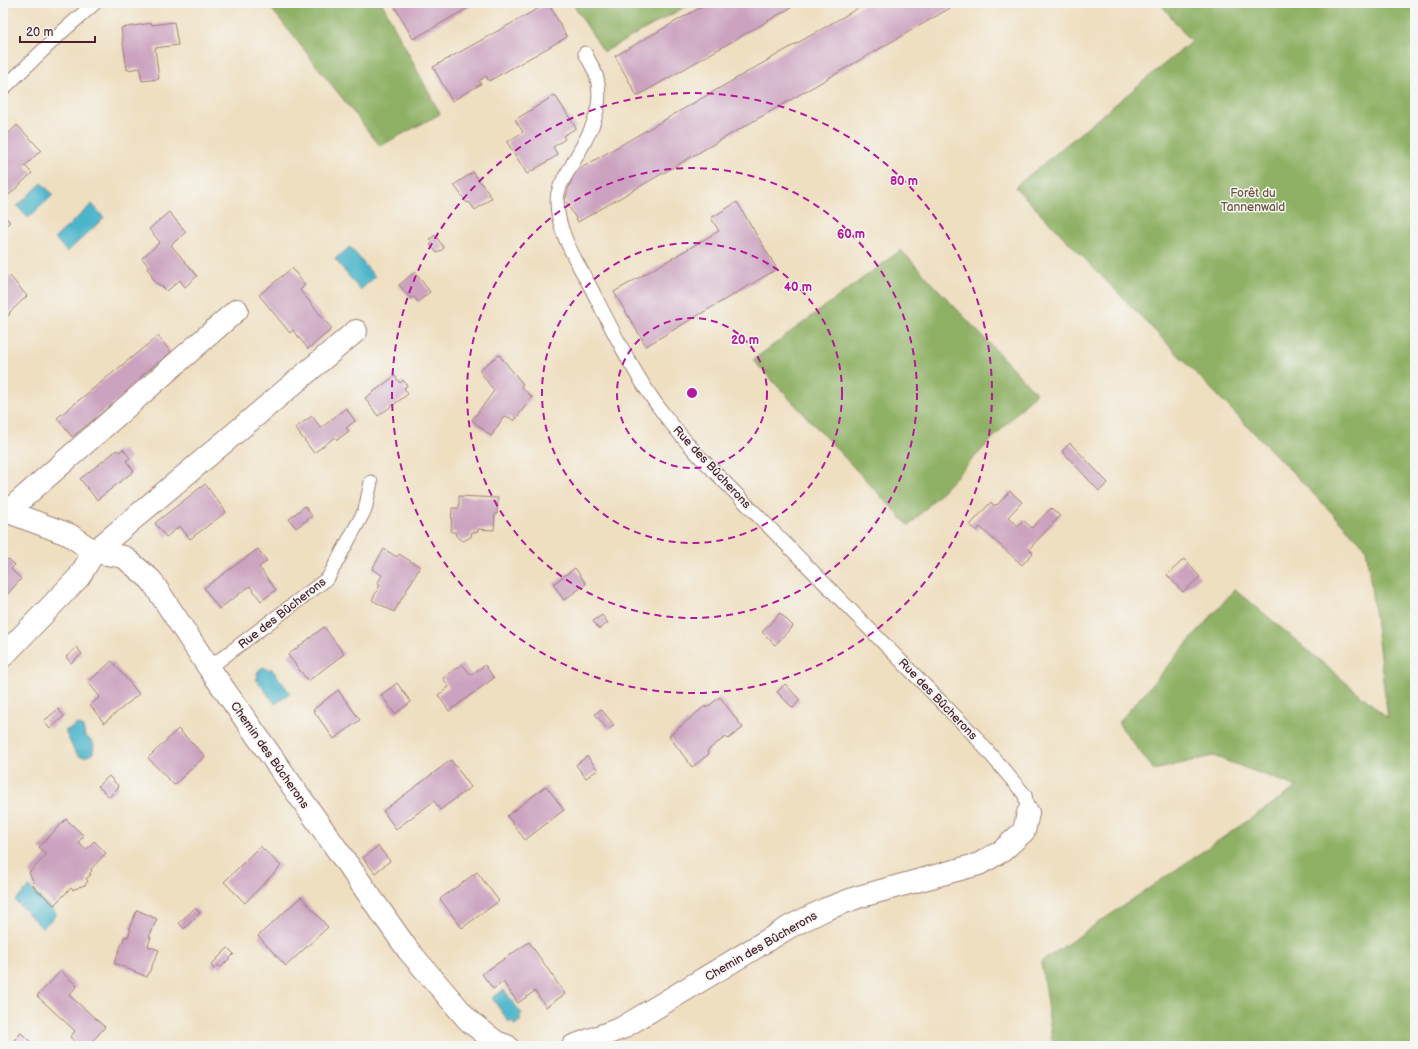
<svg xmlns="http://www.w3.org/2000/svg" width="1418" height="1049" viewBox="0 0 1418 1049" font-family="'Balsamiq Sans',sans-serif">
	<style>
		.forest { fill: #8fb165; stroke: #6c6848 }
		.water { fill: #4cb5ca; stroke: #4b6a7a }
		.building { fill: #cba2bf }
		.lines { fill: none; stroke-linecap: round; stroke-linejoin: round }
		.service-casing { stroke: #9c7f76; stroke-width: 15 }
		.minor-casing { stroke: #9c7f76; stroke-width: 24 }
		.service { stroke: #fff; stroke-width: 13 }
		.minor { stroke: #fff; stroke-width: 22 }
		.ring { fill: none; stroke: #b5179e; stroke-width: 2; stroke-dasharray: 7 5 }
		.labels { text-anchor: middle; stroke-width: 3; stroke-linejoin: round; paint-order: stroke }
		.park-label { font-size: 12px; fill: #6a5441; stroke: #f6f6f2 }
		.street-label { font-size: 12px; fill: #4a1f2b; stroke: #f6f6f2 }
		.centre { fill: #b5179e; stroke: #f6f6f2; stroke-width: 2 }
		.ring-label { font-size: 12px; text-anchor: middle; font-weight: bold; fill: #b5179e; stroke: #f6f6f2; stroke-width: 3; stroke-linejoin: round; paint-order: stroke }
	</style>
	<rect width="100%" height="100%" fill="#f6f6f2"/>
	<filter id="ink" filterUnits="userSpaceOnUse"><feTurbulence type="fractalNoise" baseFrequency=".025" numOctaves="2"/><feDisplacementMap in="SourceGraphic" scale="8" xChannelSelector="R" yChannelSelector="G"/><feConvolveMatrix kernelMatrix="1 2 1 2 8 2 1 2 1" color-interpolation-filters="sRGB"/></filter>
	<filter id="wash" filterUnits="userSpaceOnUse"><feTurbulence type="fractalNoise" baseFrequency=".012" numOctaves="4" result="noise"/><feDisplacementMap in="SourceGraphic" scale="16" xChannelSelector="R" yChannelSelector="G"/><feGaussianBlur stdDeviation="0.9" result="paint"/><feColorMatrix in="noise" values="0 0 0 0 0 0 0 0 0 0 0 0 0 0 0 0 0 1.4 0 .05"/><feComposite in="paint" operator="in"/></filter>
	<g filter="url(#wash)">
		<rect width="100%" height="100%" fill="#efdfc1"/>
		<g class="forest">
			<path d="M267,3H382L440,114L380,146Z"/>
			<path d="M572,3H692L604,52Z"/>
			<path d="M1160,3H1415V1046H1053L1041,962L1297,787L1213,756L1154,770L1118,723L1235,589L1388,718L1366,548L1015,187L1191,42Z"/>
			<path d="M901,250L1036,393L909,526L753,360Z"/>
		</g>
		<g class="water">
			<path d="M42,183L53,195L28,218L17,206Z"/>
			<path d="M92,204L104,218L67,252L55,238Z"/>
			<path d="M350,247L375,277L360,290L335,259Z"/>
			<path d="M263,667L269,670L271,668L290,693L275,704L256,679L258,677L257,675L259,670Z"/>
			<path d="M79,724L83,727L85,736L92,741L94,745L93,753C75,766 72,742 66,734V730L72,728L75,725Z"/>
			<path d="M29,887L57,914L42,928L15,901Z"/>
			<path d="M504,990L522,1014L519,1016L521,1020L515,1025L512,1021L509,1022L492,998Z"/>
		</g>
		<g id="blocks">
			<g class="building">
				<path d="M397,3H477L413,39L394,5Z"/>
				<path d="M548,3L567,37L489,81L486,76L479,81L481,84L452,101L433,67Z"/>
				<path d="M708,3H799L637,96L615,56Z"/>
				<path d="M867,3H959L578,222L565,200L574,172Z"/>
				<path d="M174,22L178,45L155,48L159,79L142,81L140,68L127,70L121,28L152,23V25Z"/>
				<path d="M555,95L576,128L563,136L565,139L553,147L558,155L527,174L507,142L523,132L515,120Z"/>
				<path d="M17,125L41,150L25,166L32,173L9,195L3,189V139Z"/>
				<path d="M473,172L492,198L475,210L469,202L467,203L454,185Z"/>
				<path d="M737,202L777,269L646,346L614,292L719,231L711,218Z"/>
				<path d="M169,212L186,232L171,245L197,276L185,287L180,280L167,291L163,287L156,283L152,277L151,273L147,269L149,267L142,258L160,242L149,229Z"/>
				<path d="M4,216L10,222L3,228V217Z"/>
				<path d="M435,235L444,248L437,253L430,245L433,242L430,239Z"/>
				<path d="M292,268L305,285L300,290L332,329L308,349L293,330L290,333L259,295Z"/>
				<path d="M415,272L430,292L418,302L414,297L411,299L399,285Z"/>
				<path d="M9,275L27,296L9,313L10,314L3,320V281Z"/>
				<path d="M158,336L171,352L140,377L143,380L72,437L57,418Z"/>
				<path d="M499,355L523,384L521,387L532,397L514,421L509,417L503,418L491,436L472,420L494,391L479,370Z"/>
				<path d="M395,376L400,383L403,380L407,386L404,388L408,394L378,416L365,398Z"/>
				<path d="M346,408L355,421L346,428L349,431L337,440L335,437L314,453L295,428L312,416L321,428Z"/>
				<path d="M1070,443L1108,483L1099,491L1062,451Z"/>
				<path d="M123,449L130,458L126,461L134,471L97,500L80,479L117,450L119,452Z"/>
				<path d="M205,484L226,512L190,539L180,526L166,537L155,523Z"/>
				<path d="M1010,491L1022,502L1008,517L1018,526L1023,520L1032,528L1051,508L1060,516L1029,549L1033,553L1022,565L980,527L977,531L970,525L991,502L994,506L996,504L997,505Z"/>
				<path d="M459,496L498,498L497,514H495L494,530L478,529V532H472L471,537L463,541L459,539L456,536L455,532H451L452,508H459Z"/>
				<path d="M305,506L312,516L296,528L289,519Z"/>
				<path d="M258,549L267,561L259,567L276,590L261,601L250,586L219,609L204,588Z"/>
				<path d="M384,549L397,557L399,554L420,567L394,612L372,600L380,585L377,584L382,575L372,569Z"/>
				<path d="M8,559L15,565L11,569L21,579L3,599V562L4,563Z"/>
				<path d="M1184,559L1200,577L1183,592L1167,575Z"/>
				<path d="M575,568L586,584L564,600L553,584Z"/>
				<path d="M780,613L793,626L775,645L762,632Z"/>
				<path d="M602,615L608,623L599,629L593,621Z"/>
				<path d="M324,627L344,654L308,681L288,655Z"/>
				<path d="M77,647L82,654L71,663L66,657Z"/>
				<path d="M112,661L139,694L104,723L90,705L100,697L88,682Z"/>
				<path d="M462,664L471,675L485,665L494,678L449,711L438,695L449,687L443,678Z"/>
				<path d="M397,683L411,702L395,714L381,695Z"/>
				<path d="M785,684L800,700L793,708L777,692Z"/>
				<path d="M338,690L360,720L334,739L313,710Z"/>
				<path d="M720,697L743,728L728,739L726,737L717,743L707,751L709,754L692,767L669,736L705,706L706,708Z"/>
				<path d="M58,709L64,716L50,729L44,721Z"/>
				<path d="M601,709L614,725L608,730L595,714Z"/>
				<path d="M178,729L205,756L174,785L148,758Z"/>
				<path d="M587,756L598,770L586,778L576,765Z"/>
				<path d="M451,760L471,787L440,810L434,801L396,829L383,811Z"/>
				<path d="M109,776L119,787L109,797L98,786Z"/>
				<path d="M546,786L564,810L525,840L507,816Z"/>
				<path d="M66,819L84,836L78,842L86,850L94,841L106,853L91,869L92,871L89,874L91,875L86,879L88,881L84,886L83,885L81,887L80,886L77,889L76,888L73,890L71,888L54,905L42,894L37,891L32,884L34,882L29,873L46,855L39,847Z"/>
				<path d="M260,846L281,866L245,903L224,882Z"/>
				<path d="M378,846L390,861L375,873L363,858Z"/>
				<path d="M477,872L499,901L462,928L440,899Z"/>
				<path d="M301,897L328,927L286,966L258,936Z"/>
				<path d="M195,908L200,913L184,929L179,923Z"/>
				<path d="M137,910L157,919L149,937H151L148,946L159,950L147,977L114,963L125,936L128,937L131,929L129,928Z"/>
				<path d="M529,942L565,994L546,1007L535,991L518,1003L503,982L493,989L482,974Z"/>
				<path d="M228,948L234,954L220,968L218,965L214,969L211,965Z"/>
				<path d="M61,971L77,986L69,995L105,1027L88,1046H80L70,1037L75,1031L37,996Z"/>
				<path d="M21,1033L35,1046H8Z"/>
			</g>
		</g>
	</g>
	<g filter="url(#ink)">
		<use href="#blocks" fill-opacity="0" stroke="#9c7f76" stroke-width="1"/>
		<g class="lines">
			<g class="service-casing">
				<g id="service">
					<path d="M585,53C589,61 595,70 597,78C605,113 586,139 570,168C564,179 557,188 557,201C557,232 577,262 591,288C613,331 634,375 663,413C674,428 686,441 698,455L974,735L1025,795L1028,813"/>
					<path d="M3,89L63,31L95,3"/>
					<path d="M209,668L328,578L365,510L371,482"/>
				</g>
			</g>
			<g class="minor-casing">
				<g id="minor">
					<path d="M3,510L70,535L94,552L124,557L151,580L209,668L408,950L469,1021L496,1042L507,1046"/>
					<path d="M8,511L237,310"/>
					<path d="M3,656L79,577L94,552L356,331"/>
					<path d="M573,1046L622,1028L791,926L826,909L858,897L979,864L1002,851L1024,831L1028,813"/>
				</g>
			</g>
			<use href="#service" class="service"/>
			<use href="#minor" class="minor"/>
		</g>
	</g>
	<g class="ring">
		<circle cx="692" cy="393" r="75"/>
		<circle cx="692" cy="393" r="150"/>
		<circle cx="692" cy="393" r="225"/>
		<circle cx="692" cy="393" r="300"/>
	</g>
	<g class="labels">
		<g class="park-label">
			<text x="1253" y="197">Forêt du<tspan x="1253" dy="14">Tannenwald</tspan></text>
		</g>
		<g class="street-label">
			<text transform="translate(712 467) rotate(47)" y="4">Rue des Bûcherons</text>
			<text transform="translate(282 613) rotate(-38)" y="4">Rue des Bûcherons</text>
			<text transform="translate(938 699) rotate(46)" y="4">Rue des Bûcherons</text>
			<text transform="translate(270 755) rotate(55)" y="4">Chemin des Bûcherons</text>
			<text transform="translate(761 946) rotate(-30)" y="4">Chemin des Bûcherons</text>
		</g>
	</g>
	<circle cx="692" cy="393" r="6" class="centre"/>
	<g class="ring-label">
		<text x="904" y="185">80 m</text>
		<text x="851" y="238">60 m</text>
		<text x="798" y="291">40 m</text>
		<text x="745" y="344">20 m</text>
	</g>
	<rect width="1418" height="1049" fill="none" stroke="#f6f6f2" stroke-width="16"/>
	<path d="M20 36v6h75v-6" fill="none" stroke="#4a1f2b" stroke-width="2"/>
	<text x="26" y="36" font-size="12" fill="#4a1f2b" stroke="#f6f6f2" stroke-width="3" paint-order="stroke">20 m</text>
</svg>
